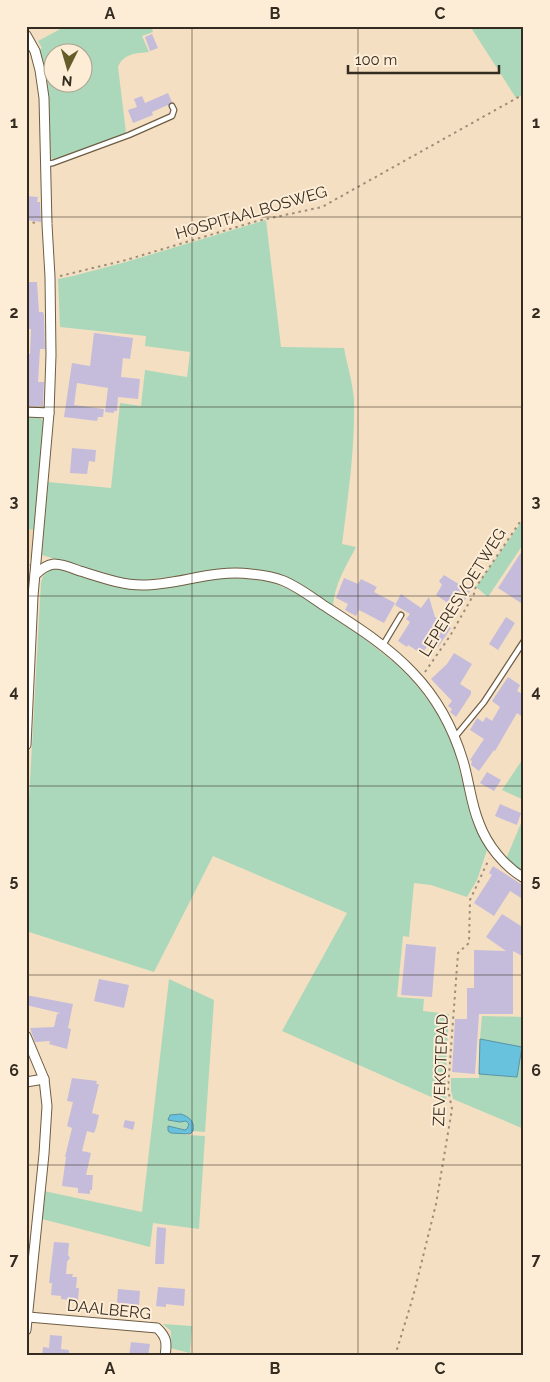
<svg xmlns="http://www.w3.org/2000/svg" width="550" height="1382" viewBox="0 0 550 1382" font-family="Raleway,sans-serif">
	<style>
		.built { fill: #eed5b1 }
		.green { fill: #abd8ba; fill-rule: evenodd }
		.water { fill: #68c1dd; stroke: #5894a5 }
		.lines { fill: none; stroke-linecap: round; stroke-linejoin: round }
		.stream { stroke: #5894a5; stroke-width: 3 }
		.building { fill: #c5bcdc }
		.service-casing { stroke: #6e5d43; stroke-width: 7 }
		.minor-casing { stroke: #6e5d43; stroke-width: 11 }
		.path { stroke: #9d8e79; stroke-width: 2; stroke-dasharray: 2.5 4; stroke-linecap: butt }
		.service { stroke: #fff; stroke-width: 4.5 }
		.minor { stroke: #fff; stroke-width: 9 }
		.grid { fill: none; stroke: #342c21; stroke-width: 1; stroke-opacity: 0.55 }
		.labels { text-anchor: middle; stroke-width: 4; stroke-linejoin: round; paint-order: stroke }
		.street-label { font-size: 16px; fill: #342c21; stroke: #feedd6 }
		.neatline { fill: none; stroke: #342c21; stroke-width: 2 }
		.grid-label { font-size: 16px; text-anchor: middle; font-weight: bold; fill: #342c21 }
	</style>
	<rect width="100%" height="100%" fill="#f4dfc2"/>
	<path class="built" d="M26,529L35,530L32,559L26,558Z"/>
	<g class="green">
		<path d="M66,26H151L153,32L142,36L149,52C136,53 123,54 118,67L126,133L55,160L51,158L47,86L38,50L42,48L38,41ZM52,52H82V82H52Z"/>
		<path d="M470,26H524V94L516,98Z"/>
		<path d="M266,220L281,347L344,348C347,365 353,383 354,401C355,448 348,497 342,544L356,547C346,566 334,585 333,607L305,588L280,576L199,573L138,581L119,579L42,555L48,482L111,488L120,403L141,406L145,370L187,377L190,352L145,346L146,336L60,327L58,279L73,276L126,262Z"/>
		<path d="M26,416L38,417L43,420L44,424L35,530L26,529Z"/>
		<path d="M524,518V543L488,597L476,587Z"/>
		<path d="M52,568L60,569L109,584L214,578H237L268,581L286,588L308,600L362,637L400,667L418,687L440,716L454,749L474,823L487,850L477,880L467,897L431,885L414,883L409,937L403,936L397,997L424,999L423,1011L449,1014L445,1087L447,1104L282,1031L347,913L213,856L154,972L26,931V854L41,582L43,576Z"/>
		<path d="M524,757V800L502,790Z"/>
		<path d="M524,816V875L506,859Z"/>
		<path d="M169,979L214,1000L205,1132L193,1131C196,1117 181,1114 170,1115L168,1120L180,1122L186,1121L189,1124L187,1129L185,1130L179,1128L186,1135L205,1136L199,1229L153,1223L150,1247L42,1219L44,1191L142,1212Z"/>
		<path d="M482,1016L524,1017V1129L453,1099L451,1090V1078H479V1074L517,1077L522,1048L480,1039Z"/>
		<path d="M163,1324L192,1326L190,1353L170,1348L171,1331Z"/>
	</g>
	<g class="water">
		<path d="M480,1039L522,1047L517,1077L479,1074Z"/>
		<path d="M181,1114C189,1117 195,1121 193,1131L190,1134L171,1133L168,1131V1126L185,1130L187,1129L189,1124L186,1121L180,1122L168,1120L170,1115Z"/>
	</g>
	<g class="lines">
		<path class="stream" d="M26,565H28"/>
	</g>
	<g class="building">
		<path d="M152,34L158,48L150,51L145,37Z"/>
		<path d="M168,93L172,102L168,105L152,112L153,115L133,123L128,110L137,107L134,99L142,96L145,103Z"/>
		<path d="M26,196L38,197L37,202H40L41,222L26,220L28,205H26Z"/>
		<path d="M26,282H37L39,312H43L44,315L45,349H40L38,382H44L43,406H26L28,371H26V354H30L31,329H26Z"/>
		<path d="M94,333L133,338L130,359L123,358L121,377L140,379L138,399L118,397L117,411H114V413L105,412L108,388L77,383L74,405L104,409L103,417H98L97,421L64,417L72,363L90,366Z"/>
		<path d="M72,448L96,450L95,462L89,461L87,474L70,473Z"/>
		<path d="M524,548V605L498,588Z"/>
		<path d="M444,575L470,591L462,605L451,598L448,603L436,595L442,585L439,581Z"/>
		<path d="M344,578L358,584L361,579L377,587L374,592L395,603L384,623L359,610L356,616L345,610L348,604L336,598Z"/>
		<path d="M401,594L421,608L429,597L435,617L451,628L438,647L430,642L422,654L408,645L407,647L398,641L410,622L406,619L410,614L395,605Z"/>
		<path d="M506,617L515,623L498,650L489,644Z"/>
		<path d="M454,653L472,664L460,684L471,691V694L456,717L450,712L452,709L448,706L452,701L431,679L447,664Z"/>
		<path d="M508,677L520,685L517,691L524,695V718L517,713L495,751L494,750L479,771L471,765L472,761L470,760L484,739L470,730L477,718L483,722L486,717L492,721L500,707L492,701Z"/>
		<path d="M487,772L501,780L494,791L480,783Z"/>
		<path d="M500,804L521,813L517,825L495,816Z"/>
		<path d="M493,866L524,886V900L510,891L494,916L474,903L492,875L489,873Z"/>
		<path d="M502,914L524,928V957L513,951V1014H479L475,1074L452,1072L455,1019H467V988H474V950L506,951L486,937Z"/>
		<path d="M406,944L436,947L432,997L401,995Z"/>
		<path d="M99,979L129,985L124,1008L94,1001Z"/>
		<path d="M26,995L73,1004L68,1028L71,1029L67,1049L49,1044L50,1041L35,1042L30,1028L54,1027L57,1014L60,1013L26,1005Z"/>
		<path d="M72,1078L97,1081L96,1084H99L92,1113L99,1115L96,1128L94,1133L87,1131L82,1151L91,1153L86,1175H93L92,1190H90V1194L78,1193V1188L62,1186L66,1157H65L72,1128L67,1126L73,1102L67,1101Z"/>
		<path d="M125,1120L135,1122L133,1130L123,1127Z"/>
		<path d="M157,1227L166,1228L164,1264H155Z"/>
		<path d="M54,1242L69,1243L68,1255L70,1258L67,1262L66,1274H73L72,1277H77L76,1288H79L78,1301L61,1299V1296L51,1295L52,1283H49Z"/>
		<path d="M158,1287L185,1289L184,1306L166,1304V1307L156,1306Z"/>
		<path d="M118,1289L140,1291L139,1305L117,1303Z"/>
		<path d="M50,1335L62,1336L61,1349L69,1350V1356H42L43,1347L49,1348Z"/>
		<path d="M131,1342L150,1344L148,1356H129Z"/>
	</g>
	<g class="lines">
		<g class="service-casing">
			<g id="service">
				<path d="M47,164L53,163L129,135L172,116L174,110L172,106"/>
				<path d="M383,645L401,615"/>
				<path d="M455,737L484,702L524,641"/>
			</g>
		</g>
		<g class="minor-casing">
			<g id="minor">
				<path d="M26,35L35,51L40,70L44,98L47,224L50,277L51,355L49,413L33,596L26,745"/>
				<path d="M26,412L49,413"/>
				<path d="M35,575C40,570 46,565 54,564C63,564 72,568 80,571C100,577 121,585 142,585C179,585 212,569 251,574C262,575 274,577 284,581C298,587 310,596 323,605C354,625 388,646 413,673C437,698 453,728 463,761C469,781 471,804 479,823C487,845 504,866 524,878"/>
				<path d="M26,1036L44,1079L47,1106L44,1154L26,1330"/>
				<path d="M26,1082L44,1079"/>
				<path d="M28,1317L157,1328C167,1337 167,1344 165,1356"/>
			</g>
		</g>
		<g class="path">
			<path d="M26,222L39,223"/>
			<path d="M60,276L126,260L257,221L322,207L524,94"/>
			<path d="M425,672L450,636L474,594V590L524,516"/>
			<path d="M395,1356L413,1297L436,1204L452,1109L448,1089L458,953L469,943L470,900L489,859"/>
		</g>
		<use href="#service" class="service"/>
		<use href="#minor" class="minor"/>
	</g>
	<path class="grid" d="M192,26V1356M358,26V1356M26,217H524M26,407H524M26,596H524M26,786H524M26,975H524M26,1165H524"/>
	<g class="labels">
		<g class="street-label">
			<text transform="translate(251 212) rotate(-16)" y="6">HOSPITAALBOSWEG</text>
			<text transform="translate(462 592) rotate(-58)" y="6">LEPERESVOETWEG</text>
			<text transform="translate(440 1070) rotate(-88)" y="6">ZEVEKOTEPAD</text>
			<text transform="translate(109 1309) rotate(6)" y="6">DAALBERG</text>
		</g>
	</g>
	<rect width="550" height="1382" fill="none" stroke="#feedd6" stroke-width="55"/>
	<g transform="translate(68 68) rotate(185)"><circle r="24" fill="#feedd6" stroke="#ada08e"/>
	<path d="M0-4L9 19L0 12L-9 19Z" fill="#665c28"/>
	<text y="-8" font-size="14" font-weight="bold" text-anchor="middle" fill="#342c21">N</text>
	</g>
	<path d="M348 65v8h151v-8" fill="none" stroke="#342c21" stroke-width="2.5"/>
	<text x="355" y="65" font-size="15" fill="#342c21" stroke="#feedd6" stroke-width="4" paint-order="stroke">100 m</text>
	<rect x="28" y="28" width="494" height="1326" class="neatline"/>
	<g class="grid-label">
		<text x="110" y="19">A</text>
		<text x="275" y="19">B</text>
		<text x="440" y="19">C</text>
		<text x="14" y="128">1</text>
		<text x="536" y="128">1</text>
		<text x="14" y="318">2</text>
		<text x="536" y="318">2</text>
		<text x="14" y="507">3</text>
		<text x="536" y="507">3</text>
		<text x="14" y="697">4</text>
		<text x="536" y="697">4</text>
		<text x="14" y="886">5</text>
		<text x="536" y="886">5</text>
		<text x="14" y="1076">6</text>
		<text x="536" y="1076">6</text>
		<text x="14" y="1265">7</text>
		<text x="536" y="1265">7</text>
		<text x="110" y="1374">A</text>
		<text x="275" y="1374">B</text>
		<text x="440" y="1374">C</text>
	</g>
</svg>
